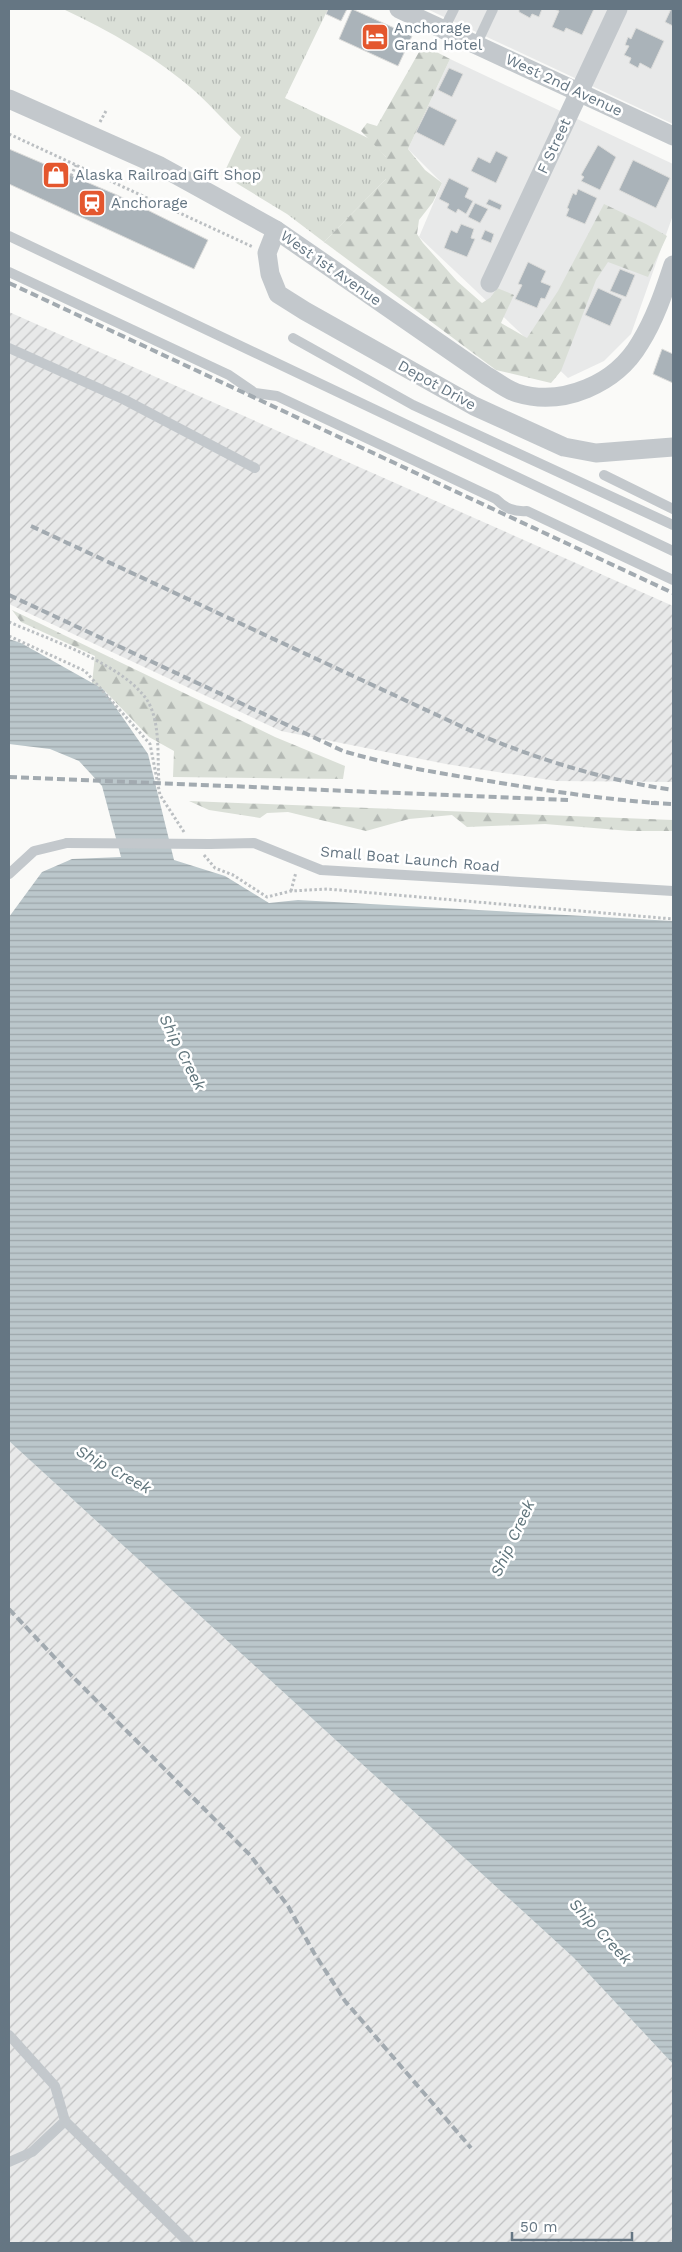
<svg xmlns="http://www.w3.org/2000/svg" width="682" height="2252" viewBox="0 0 682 2252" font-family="'Work Sans',sans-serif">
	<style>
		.built { fill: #e8e9e9 }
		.industrial { fill: url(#industrial-furrows) }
		.grass { fill: url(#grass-tufts) }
		.forest { fill: url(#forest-firs) }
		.water { fill: url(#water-rules) }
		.building { fill: #aab3b9; stroke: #dcdcda }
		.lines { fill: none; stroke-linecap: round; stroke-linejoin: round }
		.path { stroke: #bbbfc2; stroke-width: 3; stroke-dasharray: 2.5 2.5; stroke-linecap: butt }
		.lane { stroke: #c3c8cc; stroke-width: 10 }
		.street { stroke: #c3c8cc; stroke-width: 19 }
		.rail { stroke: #a2aab0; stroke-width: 4; stroke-dasharray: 8 4; stroke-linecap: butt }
		.lane-bridge { stroke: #c3c8cc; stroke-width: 10 }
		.labels { text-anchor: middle; stroke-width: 5; stroke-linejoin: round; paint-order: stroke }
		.poi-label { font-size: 15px; fill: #657683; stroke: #fff; text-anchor: start }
		.street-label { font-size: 15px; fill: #657683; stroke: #fff }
		.water-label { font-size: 16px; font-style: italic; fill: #60757c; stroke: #fff }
	</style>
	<defs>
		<pattern id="industrial-furrows" width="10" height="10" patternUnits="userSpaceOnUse" patternTransform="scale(1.25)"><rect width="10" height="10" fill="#e8e9e9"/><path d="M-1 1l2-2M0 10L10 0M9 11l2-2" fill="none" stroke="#c0c1c2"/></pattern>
		<pattern id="grass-tufts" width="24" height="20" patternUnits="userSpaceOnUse" patternTransform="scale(1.25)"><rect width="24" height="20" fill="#dadfd7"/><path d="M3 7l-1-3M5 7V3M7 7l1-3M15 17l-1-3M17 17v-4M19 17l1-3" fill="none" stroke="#b4b9b4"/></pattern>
		<pattern id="forest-firs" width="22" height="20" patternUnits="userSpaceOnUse" patternTransform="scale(1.25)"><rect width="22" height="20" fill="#dadfd7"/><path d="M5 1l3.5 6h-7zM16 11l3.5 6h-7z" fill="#b4b9b4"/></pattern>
		<pattern id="water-rules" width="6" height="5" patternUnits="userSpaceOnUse" patternTransform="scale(1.25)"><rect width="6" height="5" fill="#bbc7cb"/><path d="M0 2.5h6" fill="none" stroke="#9ca6aa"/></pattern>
	</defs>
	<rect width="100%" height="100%" fill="#fafaf8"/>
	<g class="built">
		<path d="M427,9H673V124Z"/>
		<path d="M450,59L673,164V215L631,334L604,361L568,378L419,237L442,183L408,149Z"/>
	</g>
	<g class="industrial">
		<path d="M9,312L673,606V782L556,781L446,764L281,731L9,604Z"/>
		<path d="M9,1441L574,1958L673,2064V2243H9Z"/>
	</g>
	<path class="grass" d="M63,9H328L285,98L370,139L386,157V179L324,242L287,214L223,175L241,137C226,123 212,107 197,93C158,58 110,31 63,9Z"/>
	<g class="forest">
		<path d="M423,45L450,59L408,149L425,170L442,183L433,202L419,220L417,234L423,243L457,281L482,303L491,297L497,288L514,295L501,323L527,338L558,291L604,204L646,224L667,236L648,277L608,262L596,280L561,371L551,383L496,370L324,242L386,179V157L361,131L367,123L377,126Z"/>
		<path d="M12,610L275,737L345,766L343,779L173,777L174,751L149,737L103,689L92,683L95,656L21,622Z"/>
		<path d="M189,801L673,820V831H630L545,824L467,827L452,815L409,819L366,831L288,812L267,813L260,818L209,810Z"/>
	</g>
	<path class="water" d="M9,639L21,643L103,689L148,754L174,860L225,876L269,903L298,900L673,921V2064L574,1958L9,1441V917L42,872L72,859L121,857L102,786L79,761L50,749L9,744Z"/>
	<g class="building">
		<path d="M328,9H347L341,21L326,14Z"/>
		<path d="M352,9L412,36L398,66L339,39Z"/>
		<path d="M519,9H542L539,17L532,14L530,18L519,12Z"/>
		<path d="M554,9H594L582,35L566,28L564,32L552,27L559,11Z"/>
		<path d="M671,9H673V26L665,22Z"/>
		<path d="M636,28L664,41L651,69L640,63L638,68L629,63L631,58L624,55L629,46L625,45L628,37L631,39Z"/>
		<path d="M449,68L463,74L452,97L438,90Z"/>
		<path d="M429,106L457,120L444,146L416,132Z"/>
		<path d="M598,145L616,157L600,190L581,181L584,177L581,175Z"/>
		<path d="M9,149L117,195L208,240L194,269L9,184Z"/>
		<path d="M496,151L508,157L496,183L471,171L478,157L490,163Z"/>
		<path d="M633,160L670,178L656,208L619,190Z"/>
		<path d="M449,178L469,188L465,197L473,201L466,214L458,209L456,213L447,208L449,204L439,199Z"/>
		<path d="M578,189L597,198L585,224L566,216L569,209L567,208L573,193L576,195Z"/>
		<path d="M489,199L502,205L500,210L486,204Z"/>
		<path d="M475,203L488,209L480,223L468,217Z"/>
		<path d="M461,224L474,229L471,238L475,239L467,257L444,248L451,230L457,233Z"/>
		<path d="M485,230L494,234L491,243L481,239Z"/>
		<path d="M528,262L546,271L541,282L551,286L545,299L541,298L537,308L515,299L522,285L518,284Z"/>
		<path d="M620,269L635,275L626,297L610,291Z"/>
		<path d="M598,288L622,299L610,326L585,315Z"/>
		<path d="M662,349L673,354V383L653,374Z"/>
	</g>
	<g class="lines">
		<g class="path">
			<path d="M100,122L107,109"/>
			<path d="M9,134L253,247"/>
			<path d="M71,176L76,165"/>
			<path d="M9,622C48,639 123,664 147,700C161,722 157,757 159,783"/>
			<path d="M9,636L85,671L150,744L160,795L184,832"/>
			<path d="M204,855L215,868L233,875L267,897L291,891L327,889L673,919"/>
			<path d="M291,891L296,872"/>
		</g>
		<g class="lane">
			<path d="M444,29L454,9"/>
			<path d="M477,43L493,9"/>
			<path d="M9,236L673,551"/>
			<path d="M9,272L229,375L255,393L277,396L496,499C505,508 513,512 527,511L673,580"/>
			<path d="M293,338L413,405L673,525"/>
			<path d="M9,348L125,400L255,468"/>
			<path d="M604,475L673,509"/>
			<path d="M210,844L254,843L321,870L673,891"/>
			<path d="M9,874L34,851L67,843"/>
			<path d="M9,2035L55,2086L65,2121L32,2152L9,2162"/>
			<path d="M65,2121L189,2243"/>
		</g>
		<g class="street">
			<path d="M399,9L673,136"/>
			<path d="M9,99L160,166L276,230L487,376C496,381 507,390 517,393C563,407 616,384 640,343C655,319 664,292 673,265"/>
			<path d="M276,230L267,253L270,274L278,294L305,311L474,406L564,447L596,453L673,447"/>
			<path d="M490,283L618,9"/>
		</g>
		<g class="rail">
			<path d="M9,283L673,593"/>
			<path d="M31,526L482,736C546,762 605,780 673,790"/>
			<path d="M9,595L343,751C393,766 444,774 495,782C549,791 603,799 657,803"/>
			<path d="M9,777L568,800"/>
			<path d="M651,803L673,804"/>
			<path d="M9,1609L71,1675L250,1855L288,1906L314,1953L345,2001L471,2148"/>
		</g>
		<path class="lane-bridge" d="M67,843L210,844"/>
	</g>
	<defs>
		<g id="hotel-square" transform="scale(1.4375)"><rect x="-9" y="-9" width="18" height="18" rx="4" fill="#e4572e" stroke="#fff"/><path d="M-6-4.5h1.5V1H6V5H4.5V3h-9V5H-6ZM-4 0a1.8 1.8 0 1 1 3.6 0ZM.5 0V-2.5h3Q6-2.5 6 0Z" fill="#fff"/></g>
		<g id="shop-square" transform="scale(1.4375)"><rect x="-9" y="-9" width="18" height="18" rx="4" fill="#e4572e" stroke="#fff"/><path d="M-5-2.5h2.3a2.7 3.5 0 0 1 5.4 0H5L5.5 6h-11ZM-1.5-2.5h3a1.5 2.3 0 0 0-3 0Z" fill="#fff"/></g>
		<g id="station-square" transform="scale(1.4375)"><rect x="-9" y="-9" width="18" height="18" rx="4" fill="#e4572e" stroke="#fff"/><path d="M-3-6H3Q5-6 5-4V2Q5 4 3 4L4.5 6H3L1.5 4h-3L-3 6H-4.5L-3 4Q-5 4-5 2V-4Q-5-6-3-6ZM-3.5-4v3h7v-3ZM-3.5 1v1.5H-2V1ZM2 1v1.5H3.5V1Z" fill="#fff"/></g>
	</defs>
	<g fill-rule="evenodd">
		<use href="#hotel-square" x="375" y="37"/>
		<use href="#shop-square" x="56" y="175"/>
		<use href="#station-square" x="92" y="203"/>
	</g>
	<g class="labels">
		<g class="poi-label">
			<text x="394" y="33">Anchorage<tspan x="394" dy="17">Grand Hotel</tspan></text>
			<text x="75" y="180">Alaska Railroad Gift Shop</text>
			<text x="111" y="208">Anchorage</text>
		</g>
		<g class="street-label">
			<text transform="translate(564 85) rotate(25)" y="5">West 2nd Avenue</text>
			<text transform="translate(554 146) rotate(-65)" y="5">F Street</text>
			<text transform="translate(331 268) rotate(35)" y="5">West 1st Avenue</text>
			<text transform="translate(437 385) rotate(29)" y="5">Depot Drive</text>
			<text transform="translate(410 859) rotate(5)" y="5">Small Boat Launch Road</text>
		</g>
		<g class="water-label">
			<text transform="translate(183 1052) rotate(63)" y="6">Ship Creek</text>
			<text transform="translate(114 1469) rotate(29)" y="6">Ship Creek</text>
			<text transform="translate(512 1538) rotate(-65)" y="6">Ship Creek</text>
			<text transform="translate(601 1931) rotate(47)" y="6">Ship Creek</text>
		</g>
	</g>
	<rect width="682" height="2252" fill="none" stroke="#657683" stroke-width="20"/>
	<path d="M512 2232v8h120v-8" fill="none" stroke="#657683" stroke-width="2.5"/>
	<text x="520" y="2232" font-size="15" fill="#657683" stroke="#ffffff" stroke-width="4" paint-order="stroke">50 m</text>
</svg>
